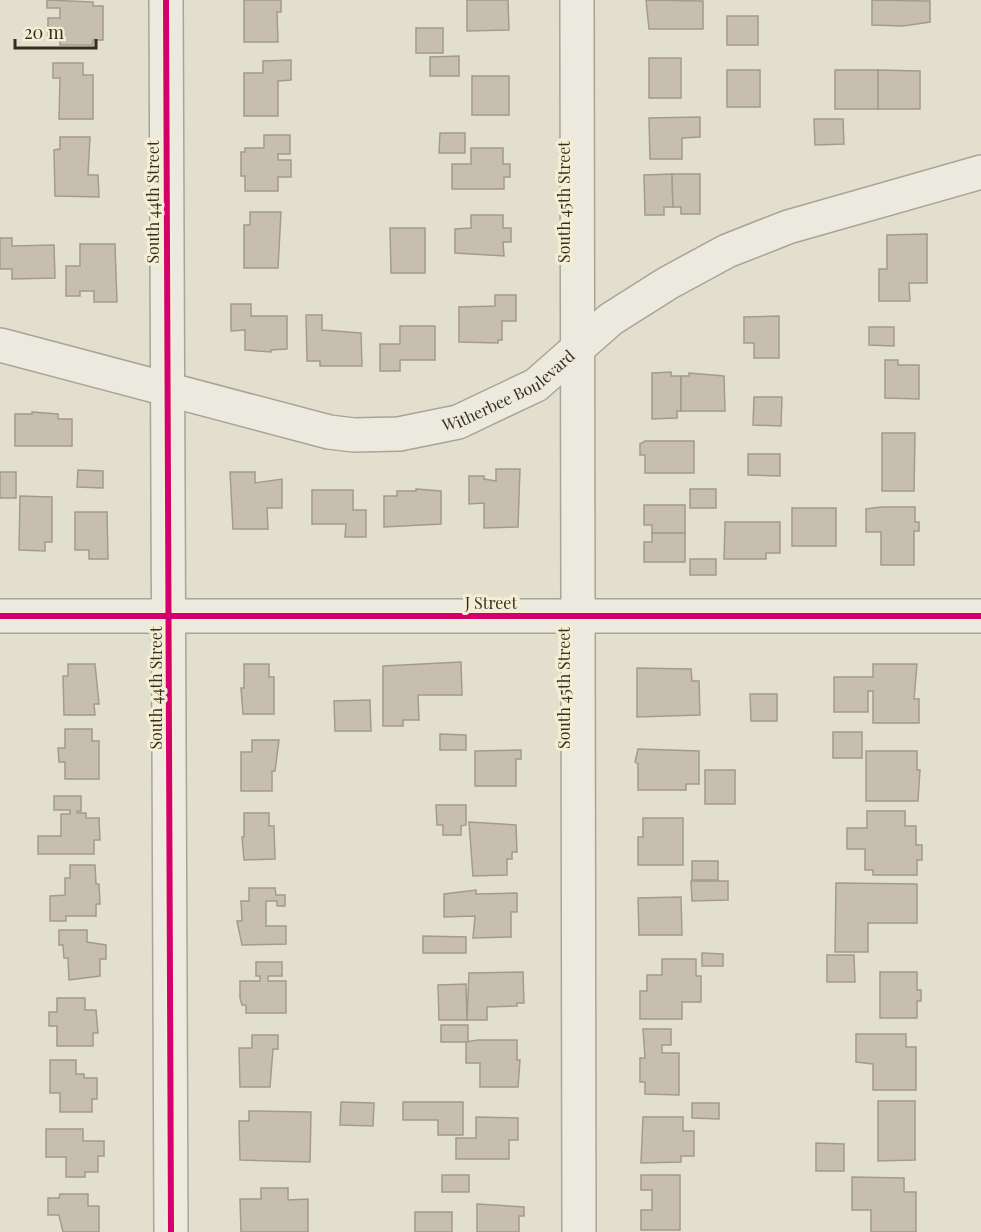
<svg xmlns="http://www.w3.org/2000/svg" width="981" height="1232" viewBox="0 0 981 1232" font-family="'Playfair Display',serif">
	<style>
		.building { fill: #c7beaf; stroke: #a39b8d; stroke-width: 1.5 }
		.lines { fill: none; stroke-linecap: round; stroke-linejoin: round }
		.minor-casing { stroke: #a8a497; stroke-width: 36 }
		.minor { stroke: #ece9de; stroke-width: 33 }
		.cycleway-casing { stroke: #f4eed4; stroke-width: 10 }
		.cycleway { stroke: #d6006c; stroke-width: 6 }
		.labels { text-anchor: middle; stroke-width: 6; stroke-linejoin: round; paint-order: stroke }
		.street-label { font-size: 16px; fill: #372d1f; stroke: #f4eed4 }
	</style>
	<rect width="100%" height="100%" fill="#e3dfce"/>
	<g class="building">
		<path d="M47,0L93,2V6H103V40H93V45H60V38H48V18H60V8H47Z"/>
		<path d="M244,0H281V12H277L278,42H244Z"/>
		<path d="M467,0H508L509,30L467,31Z"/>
		<path d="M646,0L703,1V29H649Z"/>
		<path d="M872,0L930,1V22L903,26L872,25Z"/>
		<rect x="727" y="16" width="31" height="29"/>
		<rect x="416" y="28" width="27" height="25"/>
		<path d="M459,56V76H430V57Z"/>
		<rect x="649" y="58" width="32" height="40"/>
		<path d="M291,60V80L278,81V116H244V73H263V61Z"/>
		<path d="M53,63H83V75H93V119H59L60,78H53Z"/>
		<rect x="727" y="70" width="33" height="37"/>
		<rect x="835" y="70" width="43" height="39"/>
		<path d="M878,70L920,71V109H878Z"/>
		<rect x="472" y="76" width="37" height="39"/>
		<path d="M700,117V137L682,138V159H650L649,118Z"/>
		<path d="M814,119H843L844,144L815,145Z"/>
		<path d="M440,133H465V153H439Z"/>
		<path d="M264,135H290V154H278V160H291V177H278V191H245V176H241V152H245V148H264Z"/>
		<path d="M60,137H90L88,175H98L99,197L55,196L54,150L60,149Z"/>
		<path d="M471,148H503V164H510V177H504V189H452V164H471Z"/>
		<path d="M672,174L673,207H664V215H645L644,175Z"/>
		<path d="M672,174H700V214H681V207H673Z"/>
		<path d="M250,212H281L278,268H244V225H250Z"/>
		<path d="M471,215H503V228H511V242H503L504,256L455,253V229L471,228Z"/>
		<path d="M390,228H425V273H391Z"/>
		<path d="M927,234V283H909L910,301H879V269H887V235Z"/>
		<path d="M0,238H12V246L54,245L55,278L12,279V269H0Z"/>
		<path d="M80,244H115L117,302H94V291H80V296H66V266H80Z"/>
		<path d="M495,295H516V321H502V340H498V343L459,342V307L495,306Z"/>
		<path d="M231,304H251V316H287V349L271,350V352L245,350V330L231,331Z"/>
		<path d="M306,315H322V330L361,333L362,366H320V361H307Z"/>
		<path d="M779,316V358H754V343H744V317Z"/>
		<path d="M400,326H435V360H400V371H380V344H400Z"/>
		<path d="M869,327H894V346L869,345Z"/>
		<path d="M885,360H898V365H919V399L885,398Z"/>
		<path d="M671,372V376H681V411H677V418L652,419V373Z"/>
		<path d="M689,373L724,376L725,411H681V376H689Z"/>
		<path d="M754,397H782L781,426L753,425Z"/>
		<path d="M32,412L58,414V419H72V446H15V414H32Z"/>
		<path d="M882,433H915L914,491H882Z"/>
		<path d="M645,441H694V473H645V455H640V444Z"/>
		<path d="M748,454H780V476L748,475Z"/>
		<path d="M496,469H520L518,527L484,528V503L469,504V476H484V479L496,481Z"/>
		<path d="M78,470L103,471V488L77,487Z"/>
		<rect x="0" y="472" width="16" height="26"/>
		<path d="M230,472H255V483L282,479V508H267L268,529H233Z"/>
		<path d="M416,489L441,491V524L384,527V496H397V491H416Z"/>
		<rect x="690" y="489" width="26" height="19"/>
		<path d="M312,490H353V510H366V537H345L346,524H312Z"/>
		<path d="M20,496L52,497V542H45V551L19,550Z"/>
		<path d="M644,505H685V533H652V525H644Z"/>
		<path d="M881,507H915V522H919V531H914V565H881V532H866V509Z"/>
		<rect x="792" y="508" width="44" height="38"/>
		<path d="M75,512H107L108,559H89V550H75Z"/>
		<path d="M725,522H780V553H766V559H724Z"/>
		<path d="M652,533H685V562H644V542H652Z"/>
		<rect x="690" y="559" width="26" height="16"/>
		<path d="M461,662L462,695H418L419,720H403V726H383V666Z"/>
		<path d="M68,664H95L99,704H94L95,715H64L63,676H68Z"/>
		<path d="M244,664H269V677H274V714H243L241,688H244Z"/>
		<path d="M873,664H917L914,699H919V723H873V691H868V712H834V677H873Z"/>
		<path d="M637,668L691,669L692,681H699L700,715L637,717Z"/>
		<path d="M750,694H777V721H751Z"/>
		<path d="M370,700L371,731H335L334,701Z"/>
		<path d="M65,729H92V741H99V779H65V762H59L58,748H65Z"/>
		<rect x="833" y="732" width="29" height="26"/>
		<path d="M440,734L466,735V750H440Z"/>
		<path d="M252,740H279L275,771H272V791H241V752H252Z"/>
		<path d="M638,749L699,751V784H686V790H638V764L635,762Z"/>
		<path d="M521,750V759H516V786H475V751Z"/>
		<path d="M866,751H917V770H920L918,801H866Z"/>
		<rect x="705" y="770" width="30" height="34"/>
		<path d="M54,796H81V811H77V813H86V818H99L100,840H94V854H38V836H61V814H70V810H54Z"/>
		<path d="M436,805H466V825L461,826V835H443V825H437Z"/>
		<path d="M867,811H905V826H916V845H922V860H917V875H873V870H865V849H847V828H867Z"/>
		<path d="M244,813H269V826H274L275,859L244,860L242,837H244Z"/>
		<path d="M643,818H683V865H638V837H643Z"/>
		<path d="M469,822L516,825L517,852H512V859H507V875L473,876Z"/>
		<rect x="692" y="861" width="26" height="19"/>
		<path d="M70,865H95L96,884H99L100,904H96V916H66V921H50V896L65,895V878H70Z"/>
		<path d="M691,881H728V900L692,901Z"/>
		<path d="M836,883L917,884V923H868V952H835Z"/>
		<path d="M249,888H275L276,895H285V906H277V901H266V926H286V944L242,945L237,921H242L241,901H249Z"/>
		<path d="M476,890V894L517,893V912H511V937L473,938L475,916L444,917V894Z"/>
		<path d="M681,897L682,935H639L638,898Z"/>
		<path d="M59,930H87V942L106,945V959H100V976L69,980L68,958H64L63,945H59Z"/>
		<path d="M423,936L466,937V953H423Z"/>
		<path d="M702,953L723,954V966H702Z"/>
		<path d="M827,955H854L855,982H827Z"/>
		<path d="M662,959H696V976H701V1002H682V1019H640V991H647V975H662Z"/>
		<path d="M256,962H282V976H268V981H286V1013H246V1005H242L240,998V981H260V976H256Z"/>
		<path d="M523,972L524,1003H517V1006L487,1007V1020H467L469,973Z"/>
		<path d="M880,972H917V990H921V1001H917V1018H880Z"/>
		<path d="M466,984L467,1020H439L438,985Z"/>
		<path d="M57,998H85V1010H96L98,1033H93V1046H57V1026H49V1012H57Z"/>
		<rect x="441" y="1025" width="27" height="17"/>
		<path d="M643,1029H671V1045H662V1053H679V1095L645,1094V1082H640V1058H645Z"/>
		<path d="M856,1034H906V1047H916V1090H873V1064L856,1062Z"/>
		<path d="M252,1035H278V1049H273L270,1087H240L239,1048H252Z"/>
		<path d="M478,1040H517V1060H520L518,1087H480V1063H466V1042Z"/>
		<path d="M50,1060H76V1074H84V1078H97V1099H92V1112H60V1093H50Z"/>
		<path d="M878,1101H915V1160L878,1161Z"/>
		<path d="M341,1102L374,1103L373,1126L340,1125Z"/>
		<path d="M403,1102H463V1135H438V1120H403Z"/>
		<path d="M692,1103H719V1119L692,1118Z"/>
		<path d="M249,1111L311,1112L310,1162L240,1160L239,1121H249Z"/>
		<path d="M476,1117L518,1118V1140H509V1159H456V1138H476Z"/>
		<path d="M643,1117H683V1131H694V1156H681V1162L641,1163Z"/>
		<path d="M46,1129H83V1141H104V1156H98V1172H85V1177H66V1157H46Z"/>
		<path d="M816,1143L844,1144V1171H816Z"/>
		<rect x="442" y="1175" width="27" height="17"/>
		<path d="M641,1175H680V1230H641V1210H652V1190H641Z"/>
		<path d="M852,1177L904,1178V1192H916V1232H871V1210H852Z"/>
		<path d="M261,1188H288V1200L308,1199V1232H241L240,1199H261Z"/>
		<path d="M60,1194H88V1206H99V1232H63L59,1215H48V1198H59Z"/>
		<path d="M477,1204L524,1207V1216H519V1232H477Z"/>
		<rect x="415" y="1212" width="37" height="20"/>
	</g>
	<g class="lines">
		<g class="minor-casing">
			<g id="minor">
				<path d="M166,0L171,1232"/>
				<path d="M577,0L579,1232"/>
				<path id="s1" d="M0,345L329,432L354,435L399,434L458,422L536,385L611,319L668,283L727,251L788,227L981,172"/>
				<path d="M0,616H981"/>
			</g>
		</g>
		<use href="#minor" class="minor"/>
		<g class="cycleway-casing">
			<g id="cycleway">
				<path d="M166,0L171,1232"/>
				<path d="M0,616H981"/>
			</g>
		</g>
		<use href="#cycleway" class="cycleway"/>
	</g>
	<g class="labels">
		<g class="street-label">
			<text transform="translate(153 202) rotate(-90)" y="6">South 44th Street</text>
			<text transform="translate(564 202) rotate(-90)" y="6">South 45th Street</text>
			<text dy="6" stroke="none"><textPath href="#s1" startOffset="530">Witherbee Boulevard</textPath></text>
			<text x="491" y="609">J Street</text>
			<text transform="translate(156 688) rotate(-90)" y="6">South 44th Street</text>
			<text transform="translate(564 688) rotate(-90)" y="6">South 45th Street</text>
		</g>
	</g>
	<path d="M15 39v9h81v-9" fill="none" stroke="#372d1f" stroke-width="3"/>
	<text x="24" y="39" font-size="18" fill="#372d1f" stroke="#f4eed4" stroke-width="4.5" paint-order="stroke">20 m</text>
</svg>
